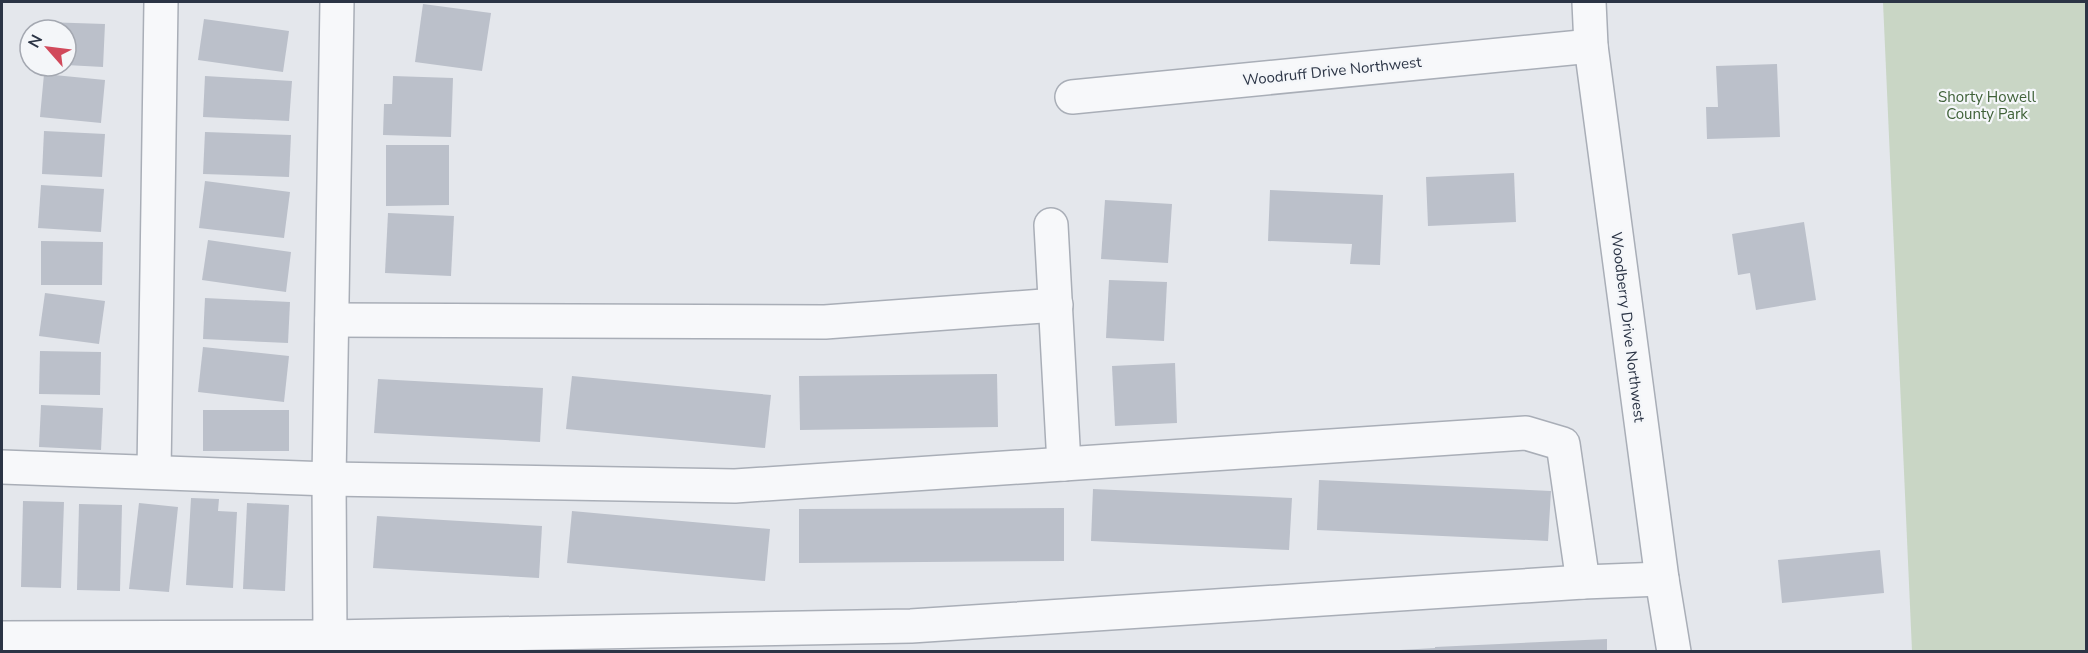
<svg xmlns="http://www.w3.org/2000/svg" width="2088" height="653" viewBox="0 0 2088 653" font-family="'Nunito Sans',sans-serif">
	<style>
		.green { fill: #c9d6c5 }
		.building { fill: #bbc0ca }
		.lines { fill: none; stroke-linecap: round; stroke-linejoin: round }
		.minor-casing { stroke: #a9aeb7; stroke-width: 36 }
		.minor { stroke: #f7f8fa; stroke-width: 33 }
		.labels { text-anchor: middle; stroke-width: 4.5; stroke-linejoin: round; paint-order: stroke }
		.street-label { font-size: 15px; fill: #2b3445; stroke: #f4f6f9 }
		.park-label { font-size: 15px; fill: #3f6138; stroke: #f4f6f9 }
	</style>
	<rect width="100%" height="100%" fill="#e4e7ec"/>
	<path class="green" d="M1883,2H2086V651H1912Z"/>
	<g class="building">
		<path d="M423,4L491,13L482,71L415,62Z"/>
		<path d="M204,19L289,31L283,72L198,60Z"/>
		<path d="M44,22L105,24L103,67L66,65V30H44Z"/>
		<path d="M1777,64L1780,137L1707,139L1706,107H1718L1716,66Z"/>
		<path d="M44,74L105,80L101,123L40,117Z"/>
		<path d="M205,76L292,81L289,121L203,117Z"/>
		<path d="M393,76L453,78L451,137L383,135L384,104H392Z"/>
		<path d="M44,131L105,134L102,177L42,174Z"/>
		<path d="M205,132L291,135L289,177L203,174Z"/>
		<path d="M386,145H449V205L386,206Z"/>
		<path d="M1514,173L1516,222L1428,226L1426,177Z"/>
		<path d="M205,181L290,192L284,238L199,228Z"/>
		<path d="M41,185L104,189L101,232L38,228Z"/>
		<path d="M1270,190L1383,195L1380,265L1350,264L1352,244L1268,241Z"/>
		<path d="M1105,200L1172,204L1168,263L1101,259Z"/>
		<path d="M388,213L454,216L451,276L385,273Z"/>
		<path d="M1804,222L1816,300L1756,310L1750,273L1738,275L1732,234Z"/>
		<path d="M208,240L291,252L286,292L202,280Z"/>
		<path d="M41,241L103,242L102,285H41Z"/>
		<path d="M1109,280L1167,282L1164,341L1106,338Z"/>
		<path d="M45,293L105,301L99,344L39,336Z"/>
		<path d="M205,298L290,302L288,343L203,339Z"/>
		<path d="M203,347L289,356L284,402L198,392Z"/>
		<path d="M40,351L101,352L100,395L39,394Z"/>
		<path d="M1175,363L1177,423L1115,426L1112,366Z"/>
		<path d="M997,374L998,427L800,430L799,376Z"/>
		<path d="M572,376L771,395L765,448L566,429Z"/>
		<path d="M378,379L543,388L540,442L374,433Z"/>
		<path d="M41,405L103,408L101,450L39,447Z"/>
		<rect x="203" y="410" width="86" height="41"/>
		<path d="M1319,480L1551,491L1548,541L1317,530Z"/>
		<path d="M1093,489L1292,498L1289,550L1091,541Z"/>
		<path d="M191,498L219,499L218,511L237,512L233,588L186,585Z"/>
		<path d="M23,501L64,502L61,588L21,587Z"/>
		<path d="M139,503L178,507L169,592L129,589Z"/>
		<path d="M247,503L289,505L285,591L243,589Z"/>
		<path d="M79,504L122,505L120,591L77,590Z"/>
		<path d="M1064,508V561L799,563V509Z"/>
		<path d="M572,511L770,529L765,581L567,563Z"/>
		<path d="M377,516L542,526L539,578L373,568Z"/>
		<path d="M1880,550L1884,593L1782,603L1778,560Z"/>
		<path d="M1607,639V652H1400V650L1435,648V647Z"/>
	</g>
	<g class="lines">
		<g class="minor-casing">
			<g id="minor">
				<path d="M1589,2L1591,46L1662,579L1674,652"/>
				<path d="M1072,97L1591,46"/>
				<path d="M1051,225L1064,464"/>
				<path d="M332,320L825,322L1056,305"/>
				<path d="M2,467L329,479L735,486L1526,433L1563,444L1583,582"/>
				<path d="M154,472L161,2"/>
				<path d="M330,637L329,479L337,2"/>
				<path d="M2,638L330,637L911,626L1583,582L1662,579"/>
			</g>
		</g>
		<use href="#minor" class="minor"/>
	</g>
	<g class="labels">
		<g class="street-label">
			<text transform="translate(1332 71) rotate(-6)" y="5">Woodruff Drive Northwest</text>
			<text transform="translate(1628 327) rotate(83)" y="5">Woodberry Drive Northwest</text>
		</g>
		<g class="park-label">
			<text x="1987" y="102">Shorty Howell<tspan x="1987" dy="17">County Park</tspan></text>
		</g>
	</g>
	<rect width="2088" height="653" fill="none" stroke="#2b3445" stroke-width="6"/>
	<g transform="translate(48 48) rotate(298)"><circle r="28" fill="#f4f6f9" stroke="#a4a8b1" stroke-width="1.5"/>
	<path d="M0-4.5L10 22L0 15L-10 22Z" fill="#d1495b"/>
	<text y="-9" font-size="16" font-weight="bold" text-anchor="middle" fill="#2b3445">N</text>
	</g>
</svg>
